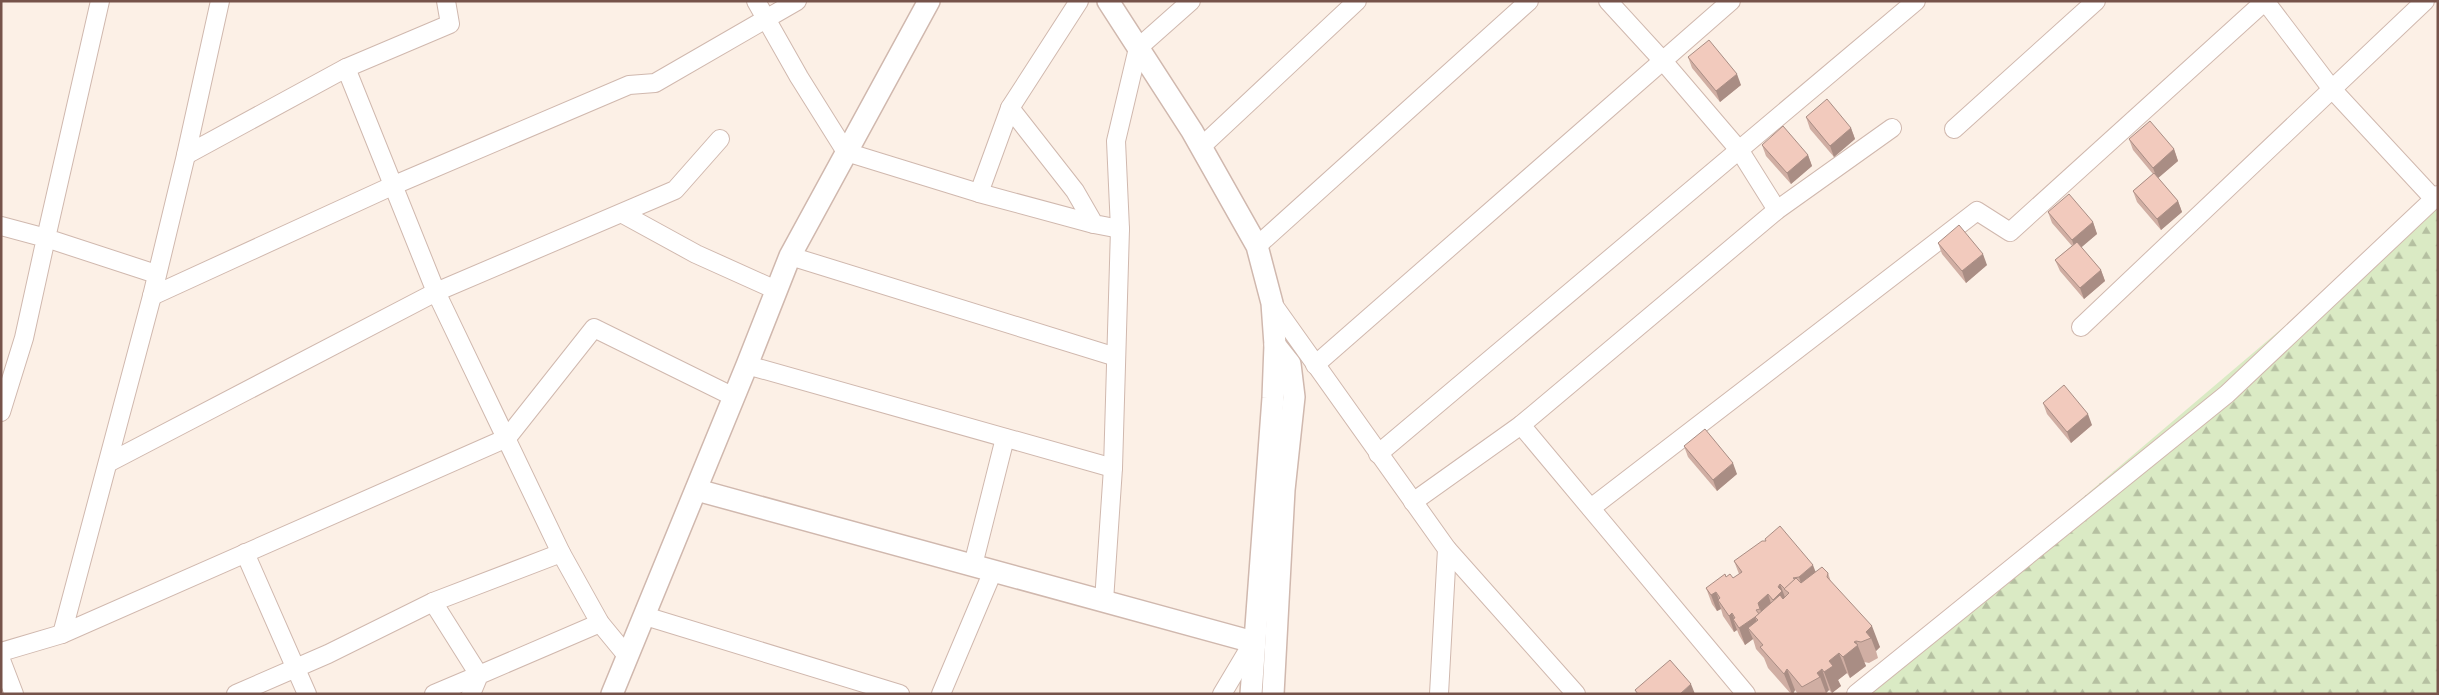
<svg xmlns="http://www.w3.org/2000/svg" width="2439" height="695" viewBox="0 0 2439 695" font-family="'PT Sans',sans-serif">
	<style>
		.forest { fill: url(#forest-firs) }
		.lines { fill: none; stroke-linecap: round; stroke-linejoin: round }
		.minor-casing { stroke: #d0b8ae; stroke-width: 20 }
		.tertiary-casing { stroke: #d0b8ae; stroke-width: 24 }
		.minor { stroke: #fff; stroke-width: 18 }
		.tertiary { stroke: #fff; stroke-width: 21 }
		.wall { fill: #d0aea3 }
		.shaded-wall { fill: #a98d84 }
		.building { fill: #f2cabd; stroke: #a98d84 }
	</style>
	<defs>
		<pattern id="forest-firs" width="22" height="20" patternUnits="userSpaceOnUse" patternTransform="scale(1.25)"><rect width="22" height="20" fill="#daeac4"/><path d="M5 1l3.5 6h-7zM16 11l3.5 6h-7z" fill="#b5c0a1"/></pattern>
	</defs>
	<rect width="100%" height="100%" fill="#fcf0e6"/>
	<path class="forest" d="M2434,199L2438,204V694H1852Z"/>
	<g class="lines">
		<g class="minor-casing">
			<g id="minor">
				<path d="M100,1L46,238L156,274"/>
				<path d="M220,1L186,155L346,68L436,292L561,553L600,623L628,657"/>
				<path d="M756,1L799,77L846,152L979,193L1010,108L1075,191L1094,224L1120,229"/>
				<path d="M1608,1L1663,61L1740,151L1777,210"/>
				<path d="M346,68L450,24L446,1"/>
				<path d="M1010,108L1079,1"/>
				<path d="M1954,129L2096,1"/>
				<path d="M1201,147L1357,1"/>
				<path d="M186,155L152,296L62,634L507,438L594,328L734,397"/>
				<path d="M979,193L1094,224"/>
				<path d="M623,214L696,254L776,290"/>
				<path d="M1,226L46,238L24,338L1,412"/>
				<path d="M1257,246L1529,1"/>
				<path d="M790,256L1116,357"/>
				<path d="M152,296L392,186L629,85L655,83L797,1"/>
				<path d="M1272,303L1447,549L1439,694"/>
				<path d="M2081,327L2425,1"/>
				<path d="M747,365L1113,468"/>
				<path d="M1315,365L1731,1"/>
				<path d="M1378,454L1916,1"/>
				<path d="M108,463L436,292L675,190L720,139"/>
				<path d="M1413,502L1521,425"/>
				<path d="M1591,508L1977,211L2010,232L2265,1L2331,88L2434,199"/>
				<path d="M1447,549L1576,694"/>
				<path d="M245,553L307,694"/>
				<path d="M973,565L1005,438"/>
				<path d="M1104,601L1113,468L1120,229L1116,141L1138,48L1191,1"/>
				<path d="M433,602L479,675L434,694"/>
				<path d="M645,616L900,694"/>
				<path d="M1,652L62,634"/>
				<path d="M1,660L14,694"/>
				<path d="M236,694L328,654L433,602L561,553"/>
				<path d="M471,694L479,675L600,623"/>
				<path d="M941,694L993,571"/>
				<path d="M1222,694L1253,642"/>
				<path d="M1746,694L1521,425L1777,210L1892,128"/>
				<path d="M1856,694L2227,394L2438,195"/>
			</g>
		</g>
		<g class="tertiary-casing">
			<g id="tertiary">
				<path d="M1108,1L1192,131L1257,246L1272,303L1275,345L1273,398L1251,694"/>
				<path d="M697,490L1253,642"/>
				<path d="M612,694L747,365L790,256L929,1"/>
				<path d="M1273,694L1284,490L1294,397L1290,364L1275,345"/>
			</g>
		</g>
		<use href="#minor" class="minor"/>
		<use href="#tertiary" class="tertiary"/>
	</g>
	<g class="wall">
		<path d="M1688,57L1741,85L1720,102L1692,68Z"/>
		<path d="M1806,117L1851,128L1855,139L1834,157L1810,129Z"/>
		<path d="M2129,139L2174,149L2178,161L2158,178L2178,201L2182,212L2161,230L2137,202L2133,191L2153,174L2133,150Z"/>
		<path d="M1762,145L1808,155L1812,166L1791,184L1766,156Z"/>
		<path d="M2048,212L2093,222L2097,234L2081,247L2101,270L2105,281L2084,299L2060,271L2055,260L2072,246L2052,223Z"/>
		<path d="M1938,243L1987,265L1966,283L1942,254Z"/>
		<path d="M2043,403L2092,425L2071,443L2047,414Z"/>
		<path d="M1684,446L1737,474L1717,491L1688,457Z"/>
		<path d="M1734,561L1828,573L1831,582L1880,647L1876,651L1878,658L1869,663L1864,662L1866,666L1850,678L1847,673L1838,680L1841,686L1832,693L1829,690L1826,693V694H1798L1795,690L1793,694H1791L1768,668L1764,658L1756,649L1753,639L1745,645L1739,635L1737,630L1734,632L1723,616L1721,609L1717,611L1712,604L1706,588L1726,577L1733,578L1739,574Z"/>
	</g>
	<g class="shaded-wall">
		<path d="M1737,74L1741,85L1720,102L1716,91Z"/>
		<path d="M1851,128L1855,139L1834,157L1830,146Z"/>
		<path d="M2174,149L2178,161L2157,179L2153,168Z"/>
		<path d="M1808,155L1812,166L1791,184L1787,173Z"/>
		<path d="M2178,201L2182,212L2161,230L2157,219Z"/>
		<path d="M2093,222L2097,234L2076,252L2072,240Z"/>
		<path d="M1983,254L1987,265L1966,283L1962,271Z"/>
		<path d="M2101,270L2105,281L2084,299L2080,288Z"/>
		<path d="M2088,414L2092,425L2071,443L2067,432Z"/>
		<path d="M1733,463L1737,474L1717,491L1713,480Z"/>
		<path d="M1813,565L1819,581L1804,593L1799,577Z"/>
		<path d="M1780,584L1786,600L1779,616L1773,600L1778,587Z"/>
		<path d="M1716,592L1721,605L1718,600L1721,609L1717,611L1711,595Z"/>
		<path d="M1768,594L1773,610L1766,626L1760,609L1758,603Z"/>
		<path d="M1732,613L1736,624L1733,619L1737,630L1734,632L1729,616Z"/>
		<path d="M1755,617L1761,633L1748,628L1753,639L1745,645L1739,628Z"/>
		<path d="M1872,626L1880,647L1876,651L1871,638L1866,632Z"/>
		<path d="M1856,641L1866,666L1850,678L1843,657Z"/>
		<path d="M1839,653L1847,673L1838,680L1841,686L1832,693L1824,672L1829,661Z"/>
		<path d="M1787,669L1795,690L1793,694H1792L1784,674Z"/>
		<path d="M1822,669L1829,690L1826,693L1820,677L1817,673Z"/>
		<path d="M1691,684L1695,694H1680Z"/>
	</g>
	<g class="building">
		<path d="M1709,40L1737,74L1716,91L1688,57Z"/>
		<path d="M1827,99L1851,128L1830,146L1806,117Z"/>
		<path d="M2150,121L2174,149L2153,168L2129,139Z"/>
		<path d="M1783,126L1808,155L1787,173L1762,145Z"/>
		<path d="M2154,173L2178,201L2157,219L2133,191Z"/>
		<path d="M2069,194L2093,222L2072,240L2048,212Z"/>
		<path d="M1959,225L1983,254L1962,271L1938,243Z"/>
		<path d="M2077,242L2101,270L2080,288L2055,260Z"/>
		<path d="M2064,385L2088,414L2067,432L2043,403Z"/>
		<path d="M1705,429L1733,463L1713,480L1684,446Z"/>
		<path d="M1780,526L1813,565L1799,577L1793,578L1795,579L1785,589L1780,584L1778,587L1782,591L1773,600L1768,594L1758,603L1760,609L1756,610L1759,614L1755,617L1739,628L1733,619L1735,618L1732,613L1729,616L1718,600L1720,598L1716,592L1711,595L1706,588L1725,574L1726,577L1730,574L1733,578L1742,572L1734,561L1762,541H1766L1765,539Z"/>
		<path d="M1822,567L1828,573L1827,577L1872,626L1866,632L1871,638L1861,642L1856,641L1854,642L1858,645L1843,657L1839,653L1829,661L1833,666L1824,672L1822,669L1817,673L1820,677L1802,687L1787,669L1784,674L1760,647L1763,645L1748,628L1758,620L1755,617L1780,595L1783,599L1789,593L1784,589L1796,578L1801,583Z"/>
		<path d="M1670,660L1691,684L1680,694H1638L1635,690Z"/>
	</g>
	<rect width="2439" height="695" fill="none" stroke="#76534a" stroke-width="5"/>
</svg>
